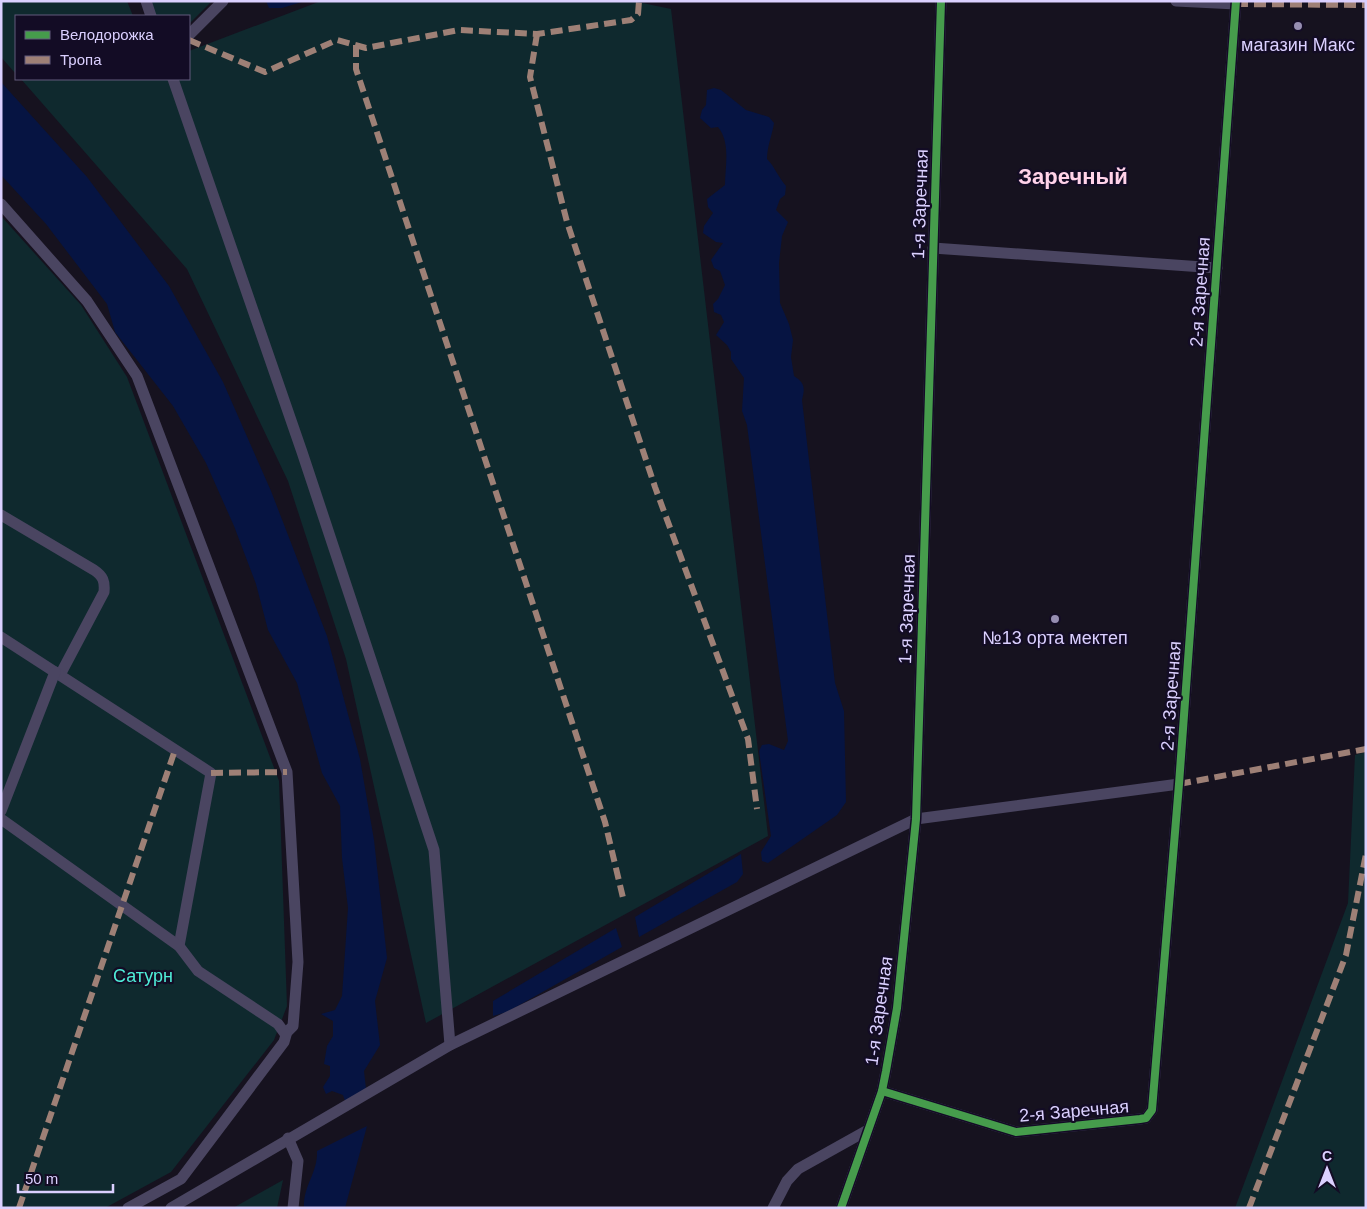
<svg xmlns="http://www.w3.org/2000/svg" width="1367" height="1209" viewBox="0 0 1367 1209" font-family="Helvetica,sans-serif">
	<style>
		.green { fill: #0f292e }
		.water { fill: #061442 }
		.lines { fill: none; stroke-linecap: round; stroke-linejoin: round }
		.minor { stroke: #4a4561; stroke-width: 11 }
		.quiet { stroke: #9e8076; stroke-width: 6; stroke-dasharray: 12 6; stroke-linecap: butt }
		.cycleway-casing { stroke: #130c25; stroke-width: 11 }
		.cycleway { stroke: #469c4c; stroke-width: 8 }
		.poi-dot { fill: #968eb1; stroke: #130c25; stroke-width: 2 }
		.labels { text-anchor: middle; stroke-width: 4.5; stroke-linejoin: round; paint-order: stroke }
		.poi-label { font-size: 18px; fill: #dbd0ff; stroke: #130c25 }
		.street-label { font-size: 18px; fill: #dbd0ff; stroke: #130c25 }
		.park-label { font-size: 18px; fill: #4fecd8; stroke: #130c25 }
		.district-label { font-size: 22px; font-weight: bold; fill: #ffd2e9; stroke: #130c25 }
	</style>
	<rect width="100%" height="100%" fill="#16121f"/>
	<g class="green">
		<path d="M1,1H127L133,16H16V74L1,57Z"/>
		<path d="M149,1H212L189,24V16H155Z"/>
		<path d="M321,1H633L671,9L768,836L426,1023L346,659L288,481L187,269L21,79H189V51Z"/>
		<path d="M1,216L81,305L127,377L279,781L287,1006L274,1040L171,1172L105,1208H1Z"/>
		<path d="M1366,752V1208H1235L1348,903L1355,755Z"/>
		<path d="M283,1180L277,1208H233Z"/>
	</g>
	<g class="water">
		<path d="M266,1H305L282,8H269Z"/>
		<path d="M1,82L87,177L169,286L223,382L271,491L327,636L360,759L374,840L387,958L375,1001L380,1045L364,1071L366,1089L345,1101L343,1095L332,1091L326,1094L323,1087L330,1076V1066L324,1064L327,1046L333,1036V1021L321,1014L335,1010L342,996L348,908L342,858L340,806L322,773L297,683L268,630L256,584L234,526L206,463L173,406L115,332L107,304L46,224L1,175Z"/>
		<path d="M714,88L721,90L746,110L769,117L774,123C772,136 767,146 767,159C775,167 778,177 786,186L785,195L780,199L776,210L788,222L782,236L779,263L780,303L789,324L793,340L791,357L794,376C805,383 805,388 802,400L835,683L844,711L846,802L837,815L768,863L762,861L761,852L771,836L759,751L762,745L769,744L784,750L788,741L747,425L742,411L744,378L731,359V352L727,345L716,335L724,322L721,315L714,312L713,304L718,299L725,285L720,271L714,268L711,260L723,243L716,242L703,233L704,226L713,213L708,207L707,199L725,185C725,167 731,143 718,127L711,128L700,118L702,110L706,105L707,90Z"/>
		<path d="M741,854L743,874L737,882L639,937L635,917Z"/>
		<path d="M616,928L622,947L507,1012L493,1016V1001Z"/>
		<path d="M367,1126L345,1208H304C303,1185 318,1173 317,1151Z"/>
	</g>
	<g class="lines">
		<g class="minor">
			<path d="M146,1L151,16"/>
			<path d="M1176,1L1236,4"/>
			<path d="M189,35L223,1"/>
			<path d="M173,79L302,452L434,850L450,1045"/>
			<path d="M1,204L87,301L137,376L287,772L298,962L293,1026L286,1033"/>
			<path d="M933,248L1217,268"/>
			<path d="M1,515L94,570C103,576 105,581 104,592L60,675"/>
			<path d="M1,637L211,773L179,946"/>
			<path d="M1,811L55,672"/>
			<path d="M1,819L179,946L198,971L278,1024L286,1035L284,1042L181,1179L128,1208"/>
			<path d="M882,1091L1016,1132L1140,1119L1146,1118L1152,1110L1179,784L1236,1"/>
			<path d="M288,1138L298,1161L293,1208"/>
			<path d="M171,1208L450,1045L916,819L1179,784"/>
			<path d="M773,1208L787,1181L798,1169L866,1131"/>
			<path d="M841,1208L882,1091L886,1071L897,1008L916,819L941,1"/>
		</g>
		<g class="quiet">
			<path d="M1236,4L1366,5"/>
			<path d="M537,34L530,77L567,222L655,487L748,739L757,809"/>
			<path d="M189,40L265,72L337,40L366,48L459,30L537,34L631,20L638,14L639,1"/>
			<path d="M356,45V69L605,822L624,902"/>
			<path d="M211,773L287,772"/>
			<path d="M1179,784L1366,749"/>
			<path d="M19,1208L175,750"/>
			<path d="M1249,1208L1346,955L1366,854"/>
		</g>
		<g class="cycleway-casing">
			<g id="cycleway">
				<path d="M882,1091L1016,1132L1140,1119L1146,1118L1152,1110L1179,784L1236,1"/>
				<path d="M841,1208L882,1091L886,1071L897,1008L916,819L941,1"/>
			</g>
		</g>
		<use href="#cycleway" class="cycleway"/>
	</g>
	<g class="poi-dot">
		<circle cx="1298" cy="26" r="5"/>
		<circle cx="1055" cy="619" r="5"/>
	</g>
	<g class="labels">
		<g class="poi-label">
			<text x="1298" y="51">магазин Макс</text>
			<text x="1055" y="644">№13 орта мектеп</text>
		</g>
		<g class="street-label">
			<text transform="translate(920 204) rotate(-88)" y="6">1-я Заречная</text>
			<text transform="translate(1200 292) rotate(-86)" y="6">2-я Заречная</text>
			<text transform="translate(907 609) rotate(-88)" y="6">1-я Заречная</text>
			<text transform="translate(1171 696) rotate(-86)" y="6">2-я Заречная</text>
			<text transform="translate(879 1011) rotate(-82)" y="6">1-я Заречная</text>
			<text transform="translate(1074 1111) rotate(-5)" y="6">2-я Заречная</text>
		</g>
		<g class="park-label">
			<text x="143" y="982">Сатурн</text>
		</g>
		<g class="district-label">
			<text x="1073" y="184">Заречный</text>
		</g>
	</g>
	<rect width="1367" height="1209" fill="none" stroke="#dbd0ff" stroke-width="5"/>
	<rect x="15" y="15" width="175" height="65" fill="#130c25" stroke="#635a7c"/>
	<rect x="25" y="31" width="25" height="8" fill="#469c4c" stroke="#635a7c"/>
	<text x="60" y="40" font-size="15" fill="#dbd0ff">Велодорожка</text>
	<rect x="25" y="56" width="25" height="8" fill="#9e8076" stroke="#635a7c"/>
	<text x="60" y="65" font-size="15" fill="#dbd0ff">Тропа</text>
	<g transform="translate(1327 1169)" stroke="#130c25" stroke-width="4" paint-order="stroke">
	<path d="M0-4L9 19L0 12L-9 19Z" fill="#dbd0ff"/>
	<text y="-8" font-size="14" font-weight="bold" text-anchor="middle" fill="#dbd0ff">С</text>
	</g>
	<path d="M18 1184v8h95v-8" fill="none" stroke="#dbd0ff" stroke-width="2.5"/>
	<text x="25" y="1184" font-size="15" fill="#dbd0ff" stroke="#130c25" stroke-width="4" paint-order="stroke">50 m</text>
</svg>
